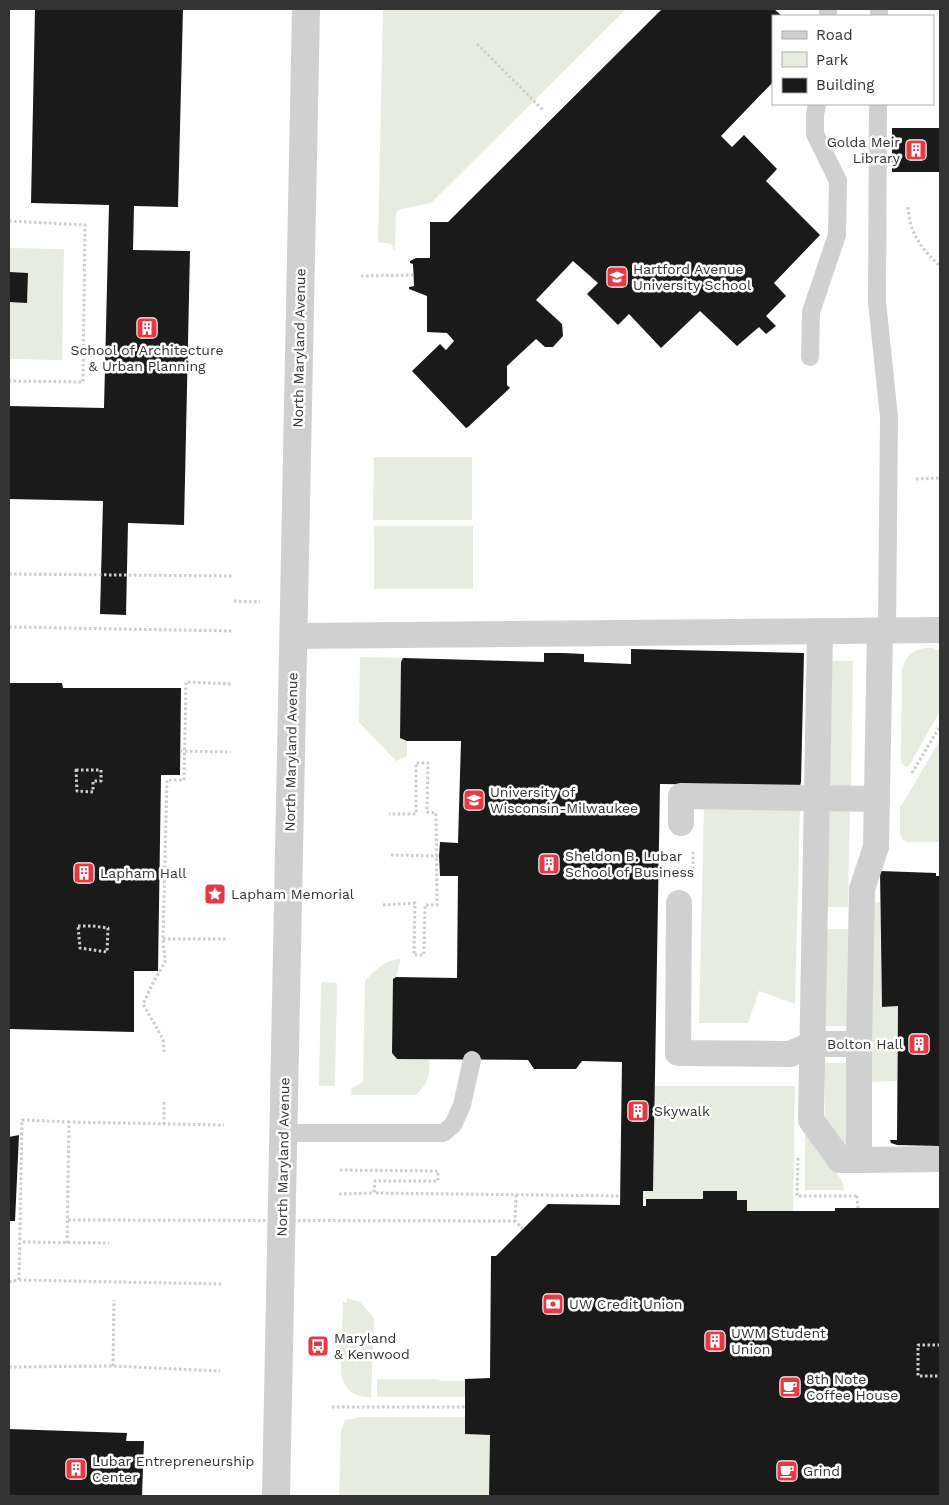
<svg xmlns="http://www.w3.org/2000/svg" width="949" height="1505" viewBox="0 0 949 1505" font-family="'Work Sans',sans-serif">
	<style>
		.green { fill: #e6ecdf }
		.building { fill: #1a1a1a }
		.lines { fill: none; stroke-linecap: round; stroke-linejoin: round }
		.path { stroke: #cdcdcd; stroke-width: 3; stroke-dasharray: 2.5 2.5; stroke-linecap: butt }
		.service { stroke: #d0d0d0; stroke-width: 18 }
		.pedestrian { stroke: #d0d0d0; stroke-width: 26 }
		.tertiary { stroke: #d0d0d0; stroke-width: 28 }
		.path-bridge { stroke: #cdcdcd; stroke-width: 3; stroke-dasharray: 2.5 2.5; stroke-linecap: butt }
		.labels { text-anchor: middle; stroke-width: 5; stroke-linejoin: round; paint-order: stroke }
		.poi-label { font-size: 14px; fill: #333; stroke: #fff; text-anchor: start }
		.street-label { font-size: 14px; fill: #333; stroke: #fff }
	</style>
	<rect width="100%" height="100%" fill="#fff"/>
	<g class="green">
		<path d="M383,9H626L431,203L401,209L396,213L395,251L391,244L378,242Z"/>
		<path d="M9,248L64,249L62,360L9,359Z"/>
		<path d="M374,457H472V520H373Z"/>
		<rect x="374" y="526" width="99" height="63"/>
		<path d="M924,648H933L940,651V711L910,764L906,767L901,763V761L902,669C906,657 911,651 924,648Z"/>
		<path d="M360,657L403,658L401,662L400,738L407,741V756L396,761L359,722Z"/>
		<path d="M832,661H853L851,786L830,785Z"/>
		<path d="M940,740V842H907L903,840L900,834V808Z"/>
		<path d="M704,806L800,808L795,1004L759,991L748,1023H699Z"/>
		<path d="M829,809H850L848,907H827Z"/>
		<path d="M880,902L882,1006H898L897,1081L867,1082L874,903Z"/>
		<path d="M826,929H848L847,1026H825Z"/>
		<path d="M401,959L396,977L393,980L392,1053L397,1059H429C431,1074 427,1085 416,1095H351L352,1088L363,1082L365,981C376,970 384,960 401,959Z"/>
		<path d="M321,982L337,983L335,1086H319Z"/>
		<path d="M825,1063H847V1153L825,1119Z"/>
		<path d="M655,1086H795L793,1211H747L746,1200H737L736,1191H703V1199H643V1191H653Z"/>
		<path d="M805,1130L811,1131L843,1183L844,1190H805Z"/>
		<path d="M347,1298L360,1302L374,1318L371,1397C358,1397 349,1394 343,1381C339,1373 343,1315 343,1302H347Z"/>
		<path d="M377,1379H438L441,1381H465V1397H377Z"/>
		<path d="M361,1417H465V1434L490,1435L489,1496H339L341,1432L345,1420Z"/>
	</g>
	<g class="building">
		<path d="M35,9H183L178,207L134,206L133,250L190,251L184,525L128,523L126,615L100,614L103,501L9,499V406L104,408L109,205L31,203Z"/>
		<path d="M662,9H774L782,16H773V82L721,136L732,147L744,135L777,169L766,181L820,235L774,283L786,296L766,316L776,326L766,334L759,327L737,346L700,311L661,348L629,314L618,325L587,294L598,283L573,261L536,300L562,324L563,336L553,347H545L536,339L507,366V385L510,388L468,427L466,428L412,371L440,344L446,350L454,341L447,333L427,332V296L409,289V287L414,286L413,264L410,263V261L416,258H430V222H448Z"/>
		<rect x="892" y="128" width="48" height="44"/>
		<path d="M9,272L28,273L27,303L9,302Z"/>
		<path d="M631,649L804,653L801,782L800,786L660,784L653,1191H643V1206H646V1199H703V1191H737V1200H747V1211H835V1208H940V1496H489L490,1435L465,1434V1379L490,1378L491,1256H496L548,1204L620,1205L622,1062L582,1061L576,1069H534L528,1060L397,1059L392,1053L393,979L396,977L457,978L458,876H440L439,856L440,842L458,843L461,741H407L400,738L401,662L403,658L544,662V653H563L584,654V662L631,664Z"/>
		<path d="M9,683H62L63,688H181L180,775H161L158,971H134V1032L9,1029Z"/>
		<path d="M880,871L936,873V876H940V1146L897,1145L891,1143L890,1140H897L898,1006L882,1007Z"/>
		<path d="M19,1135L15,1221H9V1137Z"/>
		<path d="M9,1429L127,1433L126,1441H144L142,1496H9Z"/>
	</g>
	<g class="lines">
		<g class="path">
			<path d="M477,44L543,110"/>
			<path d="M908,207C909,233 922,249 940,266"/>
			<path d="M9,221L85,225L83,382L9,381"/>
			<path d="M361,276L414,275"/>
			<path d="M916,479L940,478"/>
			<path d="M9,574L234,576"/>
			<path d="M234,601L260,602"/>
			<path d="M9,627L233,631"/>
			<path d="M180,751L231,752"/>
			<path d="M76,770H101V781H93V792L77,791Z"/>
			<path d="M912,773L940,726"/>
			<path d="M391,855L439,856"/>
			<path d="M693,874V852"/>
			<path d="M383,905L415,903L414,955H424L425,905H437L436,813L427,812L428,763H416V814H389"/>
			<path d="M78,926H93L108,928L107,952L80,948Z"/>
			<path d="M163,939H228"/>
			<path d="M164,1052L163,1039L143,1004L153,983L165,962L163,939L167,780H184L186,682L232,684"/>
			<path d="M164,1102V1124"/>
			<path d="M798,1158L797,1196H857"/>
			<path d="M340,1170L438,1171V1181H375L374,1193L621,1196"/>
			<path d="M339,1194L374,1193"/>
			<path d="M516,1195L515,1221L523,1229"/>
			<path d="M857,1196L858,1208"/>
			<path d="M23,1242L109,1243"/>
			<path d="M67,1243L69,1122L224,1125"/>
			<path d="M19,1280L22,1120L69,1122"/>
			<path d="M9,1282L19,1280L221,1284"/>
			<path d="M940,1345H918V1376H940"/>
			<path d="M113,1366L114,1300"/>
			<path d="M9,1367L113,1366L220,1371"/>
			<path d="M332,1407H465"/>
		</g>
		<g class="service">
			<path d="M828,16V9"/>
			<path d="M879,16V9"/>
			<path d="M878,104L877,302L889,417L887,630"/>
			<path d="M810,357L811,312L837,235L838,181L815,134V115L817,104"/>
			<path d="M283,1133H443L453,1125L462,1105L472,1060"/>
		</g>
		<g class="pedestrian">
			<path d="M880,630L876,847L862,889L859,1044V1160L940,1159"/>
			<path d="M820,631L811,1120L840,1160H859"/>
			<path d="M293,636L940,630"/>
			<path d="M681,823V796L877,799"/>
			<path d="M679,903L678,1053L790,1054L813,1044H859"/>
		</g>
		<path class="tertiary" d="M276,1496L306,9"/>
		<path class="path-bridge" d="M68,1220L515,1221"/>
	</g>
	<defs>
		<g id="building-square" transform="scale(1.125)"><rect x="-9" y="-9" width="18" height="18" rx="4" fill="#e63946" stroke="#fff"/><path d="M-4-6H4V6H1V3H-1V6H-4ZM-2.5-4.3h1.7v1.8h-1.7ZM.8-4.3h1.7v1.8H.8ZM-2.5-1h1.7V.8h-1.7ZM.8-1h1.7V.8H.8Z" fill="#fff"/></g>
		<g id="school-square" transform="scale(1.125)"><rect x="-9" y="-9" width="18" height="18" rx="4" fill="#e63946" stroke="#fff"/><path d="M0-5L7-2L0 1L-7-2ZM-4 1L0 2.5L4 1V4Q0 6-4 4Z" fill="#fff"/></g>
		<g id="university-square" transform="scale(1.125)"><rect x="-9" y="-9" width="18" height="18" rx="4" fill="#e63946" stroke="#fff"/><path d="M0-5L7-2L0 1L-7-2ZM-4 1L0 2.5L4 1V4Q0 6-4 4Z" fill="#fff"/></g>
		<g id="sight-square" transform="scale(1.125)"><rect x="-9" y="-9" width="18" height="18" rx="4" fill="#e63946" stroke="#fff"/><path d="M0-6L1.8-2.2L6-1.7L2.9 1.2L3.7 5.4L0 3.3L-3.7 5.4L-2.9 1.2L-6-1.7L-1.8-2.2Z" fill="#fff"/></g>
		<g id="bank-square" transform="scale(1.125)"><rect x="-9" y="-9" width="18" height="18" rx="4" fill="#e63946" stroke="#fff"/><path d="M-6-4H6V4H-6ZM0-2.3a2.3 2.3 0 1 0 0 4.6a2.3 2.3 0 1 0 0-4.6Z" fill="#fff"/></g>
		<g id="bus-square" transform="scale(1.125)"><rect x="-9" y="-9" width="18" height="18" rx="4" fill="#e63946" stroke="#fff"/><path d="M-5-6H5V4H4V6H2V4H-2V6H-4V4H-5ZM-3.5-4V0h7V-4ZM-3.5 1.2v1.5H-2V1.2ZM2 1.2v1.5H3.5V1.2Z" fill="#fff"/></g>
		<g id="cafe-square" transform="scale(1.125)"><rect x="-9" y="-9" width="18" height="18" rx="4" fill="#e63946" stroke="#fff"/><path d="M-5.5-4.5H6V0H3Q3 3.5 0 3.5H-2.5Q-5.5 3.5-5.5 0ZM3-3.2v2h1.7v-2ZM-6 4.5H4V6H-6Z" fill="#fff"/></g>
	</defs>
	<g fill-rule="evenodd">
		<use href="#building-square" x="916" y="150"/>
		<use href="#school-square" x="617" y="277"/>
		<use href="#building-square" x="147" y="328"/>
		<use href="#university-square" x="474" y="800"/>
		<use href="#building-square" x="549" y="864"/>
		<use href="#building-square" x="84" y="873"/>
		<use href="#sight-square" x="215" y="894"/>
		<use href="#building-square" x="919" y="1044"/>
		<use href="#building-square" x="638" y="1111"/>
		<use href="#bank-square" x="553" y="1304"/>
		<use href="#building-square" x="715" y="1341"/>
		<use href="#bus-square" x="318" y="1346"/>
		<use href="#cafe-square" x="790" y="1387"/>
		<use href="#building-square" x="76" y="1469"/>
		<use href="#cafe-square" x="787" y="1471"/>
	</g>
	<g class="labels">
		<g class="poi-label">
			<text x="900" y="147" text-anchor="end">Golda Meir<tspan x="900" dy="16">Library</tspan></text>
			<text x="633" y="274">Hartford Avenue<tspan x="633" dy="16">University School</tspan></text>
			<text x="147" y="355" text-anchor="middle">School of Architecture<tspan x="147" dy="16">&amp; Urban Planning</tspan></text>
			<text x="490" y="797">University of<tspan x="490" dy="16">Wisconsin-Milwaukee</tspan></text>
			<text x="565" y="861">Sheldon B. Lubar<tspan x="565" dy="16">School of Business</tspan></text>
			<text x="100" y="878">Lapham Hall</text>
			<text x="231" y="899">Lapham Memorial</text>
			<text x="903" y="1049" text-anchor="end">Bolton Hall</text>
			<text x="654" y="1116">Skywalk</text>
			<text x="569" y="1309">UW Credit Union</text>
			<text x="731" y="1338">UWM Student<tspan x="731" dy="16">Union</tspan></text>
			<text x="334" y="1343">Maryland<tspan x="334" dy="16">&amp; Kenwood</tspan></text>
			<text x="806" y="1384">8th Note<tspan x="806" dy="16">Coffee House</tspan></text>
			<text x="92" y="1466">Lubar Entrepreneurship<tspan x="92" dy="16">Center</tspan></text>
			<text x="803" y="1476">Grind</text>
		</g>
		<g class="street-label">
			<text transform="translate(299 348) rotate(-89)" y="5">North Maryland Avenue</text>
			<text transform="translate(291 752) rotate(-89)" y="5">North Maryland Avenue</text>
			<text transform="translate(283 1157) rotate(-89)" y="5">North Maryland Avenue</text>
		</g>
	</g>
	<rect width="949" height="1505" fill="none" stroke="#333333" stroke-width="20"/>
	<rect x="772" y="15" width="162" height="90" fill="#ffffff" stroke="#adadad"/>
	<rect x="782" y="31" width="25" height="8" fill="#d0d0d0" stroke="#adadad"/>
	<text x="816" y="40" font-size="15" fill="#333333">Road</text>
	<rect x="782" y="52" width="25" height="15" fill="#e6ecdf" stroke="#adadad"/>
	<text x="816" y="65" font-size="15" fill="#333333">Park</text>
	<rect x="782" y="78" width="25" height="15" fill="#1a1a1a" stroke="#adadad"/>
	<text x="816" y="90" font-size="15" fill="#333333">Building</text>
</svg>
